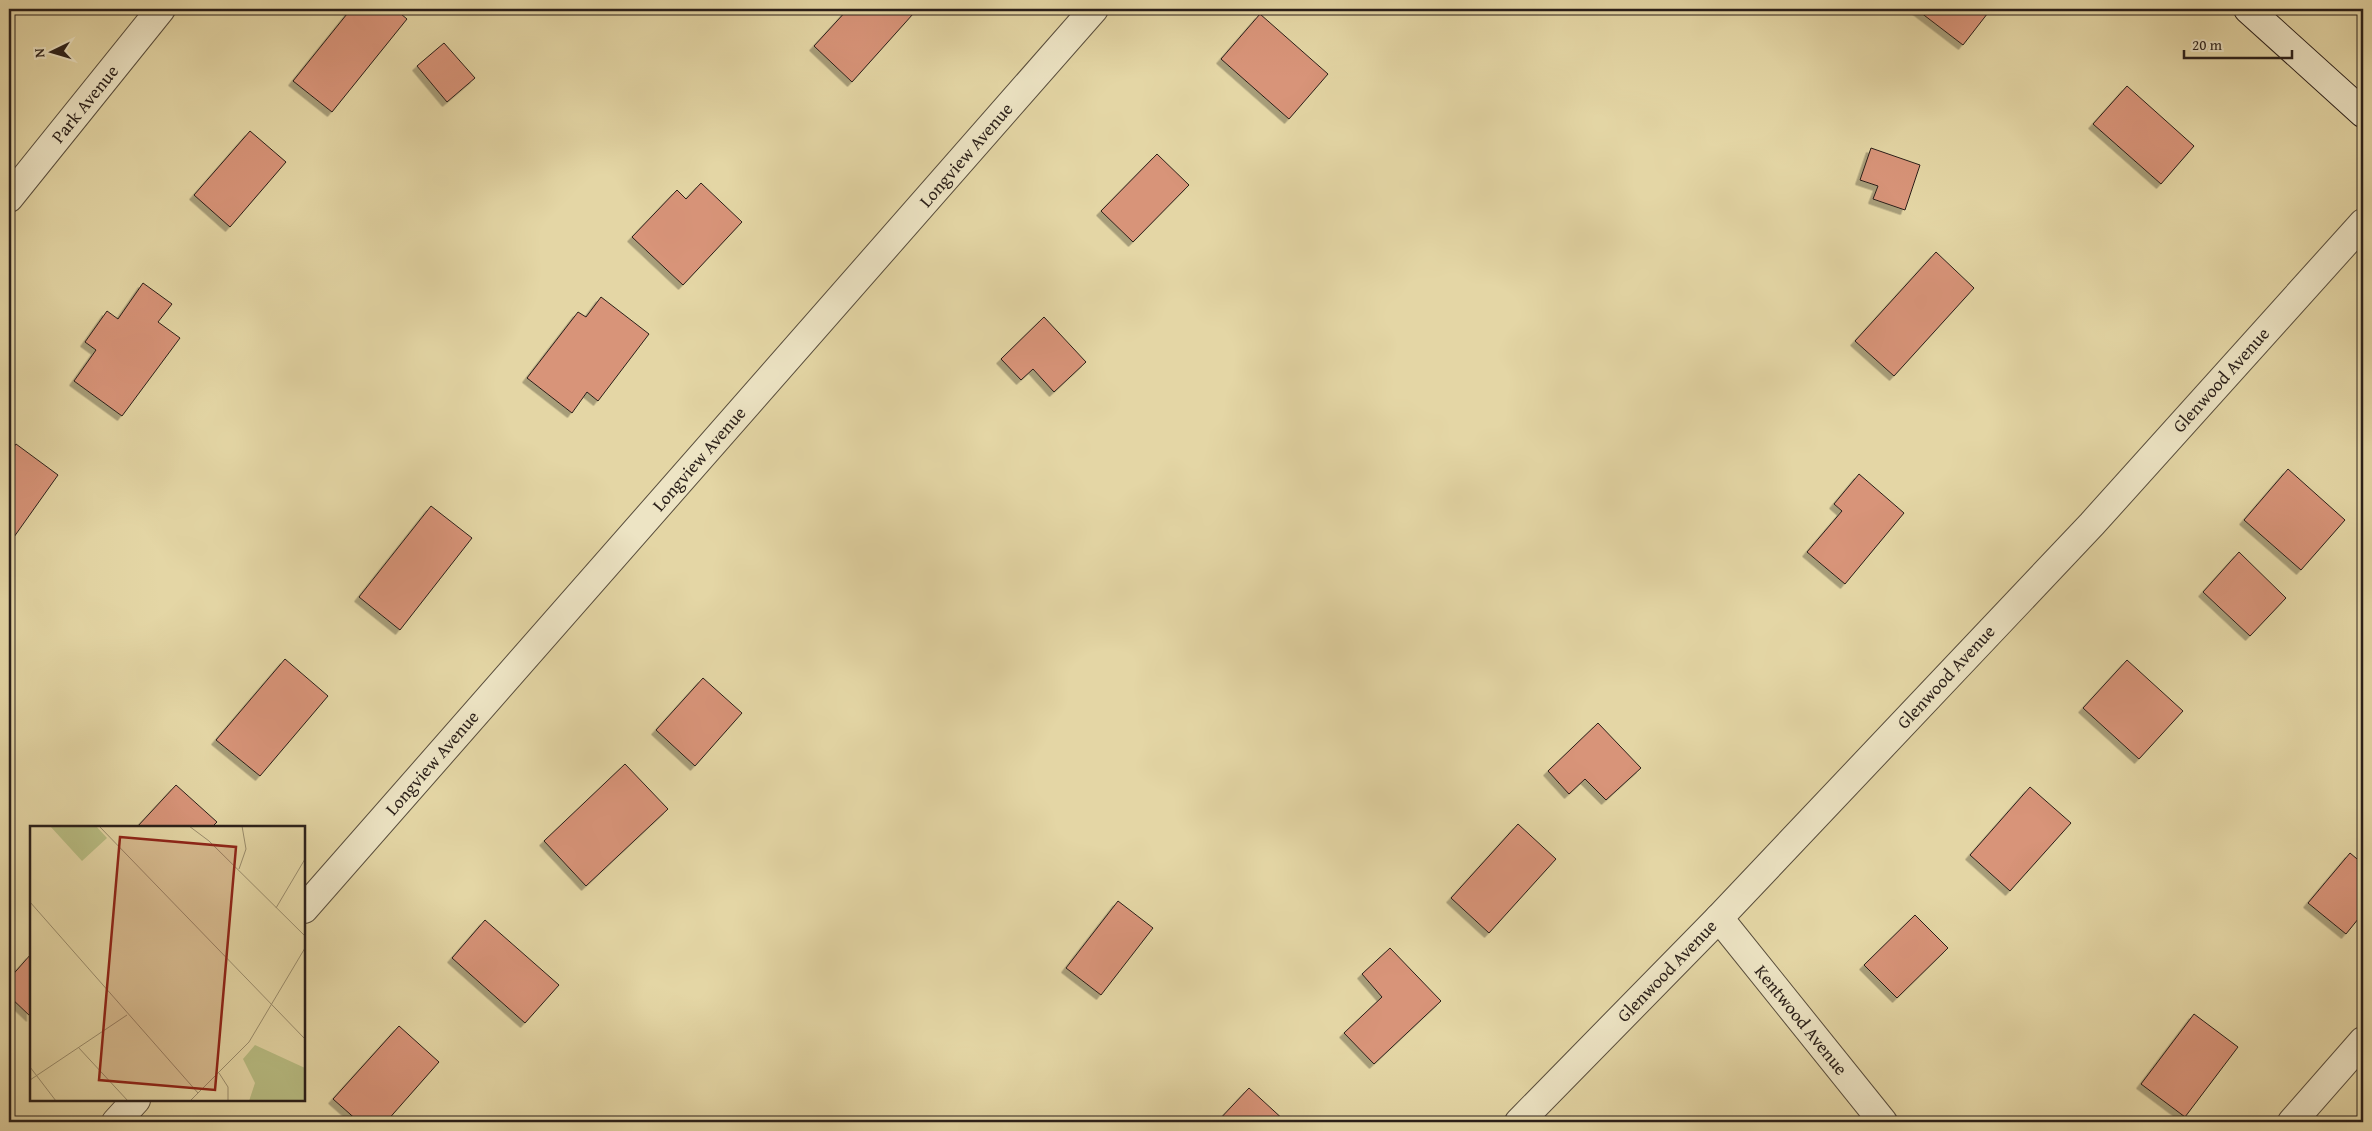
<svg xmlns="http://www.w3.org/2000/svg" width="2372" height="1131" viewBox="0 0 2372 1131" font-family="'Gentium Book Plus',serif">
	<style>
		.building { fill: #d89479; stroke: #2a1f19; filter: url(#shadow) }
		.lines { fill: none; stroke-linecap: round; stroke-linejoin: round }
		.street-casing { stroke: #584d3c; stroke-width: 30 }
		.secondary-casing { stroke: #2a1f19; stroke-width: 30 }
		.street { stroke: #ede4c4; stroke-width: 28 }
		.secondary { stroke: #ede4c4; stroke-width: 28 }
		.labels { text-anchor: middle; stroke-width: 4; stroke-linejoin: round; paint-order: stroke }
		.street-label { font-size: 18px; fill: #2a1f19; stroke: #ede4c4 }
		.inset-road { fill: none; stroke: #9a8d6d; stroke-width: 1 }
		.view { fill: #8f2418; fill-opacity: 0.15; stroke: #8f2418; stroke-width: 2.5 }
		.inset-edge { fill: none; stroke: #2a1f19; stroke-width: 2.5 }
	</style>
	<defs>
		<filter id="shadow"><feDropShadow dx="-4.5" dy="4.5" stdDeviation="0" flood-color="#0004"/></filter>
	</defs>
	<rect width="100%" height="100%" fill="#e4d6a5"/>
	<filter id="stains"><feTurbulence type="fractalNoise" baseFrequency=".004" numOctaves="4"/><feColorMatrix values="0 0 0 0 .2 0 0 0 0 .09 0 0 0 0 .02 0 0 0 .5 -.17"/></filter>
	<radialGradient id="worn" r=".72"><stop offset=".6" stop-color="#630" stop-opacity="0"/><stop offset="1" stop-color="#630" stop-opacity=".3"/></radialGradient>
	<g class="building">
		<path d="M351,9H395L407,19L332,112L293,81Z"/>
		<path d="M848,9H907L913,14L852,82L814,46Z"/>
		<path d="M1916,9H1991L1963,45Z"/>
		<path d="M1260,14L1328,74L1289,119L1221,59Z"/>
		<path d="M444,43L475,78L447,102L417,66Z"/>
		<path d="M2127,86L2194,146L2161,184L2093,124Z"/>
		<path d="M250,131L286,162L230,227L194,195Z"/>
		<path d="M1871,148L1920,165L1905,210L1873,199L1878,186L1860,180Z"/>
		<path d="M1157,154L1189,185L1133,242L1101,211Z"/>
		<path d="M701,183L742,222L683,285L632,237L677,190L686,199Z"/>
		<path d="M1936,252L1974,288L1894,376L1855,341Z"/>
		<path d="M143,283L172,304L158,322L180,338L122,416L74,381L96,350L85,342L107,311L118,319Z"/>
		<path d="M601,297L649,334L598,401L587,392L572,413L527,378L578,312L586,317Z"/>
		<path d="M1044,317L1086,362L1054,392L1033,369L1021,380L1001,359Z"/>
		<path d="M16,444L58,475L9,544V454Z"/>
		<path d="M2288,469L2345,520L2301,570L2244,520Z"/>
		<path d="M1859,474L1904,513L1845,584L1807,552L1842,511L1834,504Z"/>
		<path d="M431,506L472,538L400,630L359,597Z"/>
		<path d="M2239,552L2286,598L2250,636L2203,592Z"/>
		<path d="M285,659L328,696L260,776L216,740Z"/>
		<path d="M2127,660L2183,711L2139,759L2083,708Z"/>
		<path d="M703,678L742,713L695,766L656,730Z"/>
		<path d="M1598,723L1641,768L1606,800L1585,779L1569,794L1548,771Z"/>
		<path d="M625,764L668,809L586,886L544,841Z"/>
		<path d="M176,785L217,822L212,827H137Z"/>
		<path d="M2030,787L2071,823L2010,891L1970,855Z"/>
		<path d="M1518,824L1556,859L1489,933L1451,898Z"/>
		<path d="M2350,853L2363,864V913L2346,934L2308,903Z"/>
		<path d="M1118,901L1153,928L1101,995L1066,968Z"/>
		<path d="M1915,915L1948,948L1897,998L1864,965Z"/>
		<path d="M485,920L559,985L525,1023L452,958Z"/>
		<path d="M1390,948L1441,1001L1374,1064L1344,1033L1382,997L1362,974Z"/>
		<path d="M31,954V1017L9,996V979Z"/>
		<path d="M2194,1014L2238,1047L2185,1117L2141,1084Z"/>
		<path d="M399,1026L439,1062L386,1122H359L333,1099Z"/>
		<path d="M1249,1088L1286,1122H1217Z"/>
	</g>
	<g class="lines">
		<g class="street-casing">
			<g id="street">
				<path d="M9,198L161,9"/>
				<path d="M304,909L1094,9"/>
				<path d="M1719,918L1883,1122"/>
				<path d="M116,1122L136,1100"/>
				<path d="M1519,1122L1719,918L2092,524L2363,223"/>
				<path d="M2292,1122L2363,1041"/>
			</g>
		</g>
		<g class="secondary-casing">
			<path id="secondary" d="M2248,9L2363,113"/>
		</g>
		<use href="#street" class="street"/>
		<use href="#secondary" class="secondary"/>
	</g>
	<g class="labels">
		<g class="street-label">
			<text transform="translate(85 104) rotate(-51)" y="6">Park Avenue</text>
			<text transform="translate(966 155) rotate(-49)" y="6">Longview Avenue</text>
			<text transform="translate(2221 380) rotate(-48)" y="6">Glenwood Avenue</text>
			<text transform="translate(699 459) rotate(-49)" y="6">Longview Avenue</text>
			<text transform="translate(1946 677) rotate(-47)" y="6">Glenwood Avenue</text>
			<text transform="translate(432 763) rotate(-49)" y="6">Longview Avenue</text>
			<text transform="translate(1667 971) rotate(-46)" y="6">Glenwood Avenue</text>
			<text transform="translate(1801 1020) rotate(51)" y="6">Kentwood Avenue</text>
		</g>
	</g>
	<g transform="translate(30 826)">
		<rect width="275" height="275" fill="#e4d6a5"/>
		<path d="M20,0H66L77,12L52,35ZM225,219L275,242V275H219L225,257L213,233Z" fill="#b8bd83"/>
		<path class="inset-road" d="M69,0L275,213M159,0L179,15L275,110M209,43L216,23L212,0M0,76L168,267M246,82L275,33M48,221L98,275M0,241L26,275M189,247L198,261V275M0,254L97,189M160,275L219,216L275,122"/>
		<path class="view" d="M90,11L206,21L185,264L69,254Z"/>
		<rect width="275" height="275" class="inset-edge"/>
	</g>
	<rect width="2372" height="1131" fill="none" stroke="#e4d6a5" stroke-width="30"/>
	<rect x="10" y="10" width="2352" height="1111" fill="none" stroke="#2a1f19" stroke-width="2.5"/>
	<rect x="15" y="15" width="2342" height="1101" fill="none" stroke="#2a1f19"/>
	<g transform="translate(52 52) rotate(265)" stroke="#ede4c4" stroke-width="4" paint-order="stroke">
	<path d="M0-4L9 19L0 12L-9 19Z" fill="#2a1f19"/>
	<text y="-8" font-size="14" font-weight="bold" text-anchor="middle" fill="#2a1f19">N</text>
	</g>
	<path d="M2184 50v8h108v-8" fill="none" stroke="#2a1f19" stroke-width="2.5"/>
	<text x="2192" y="50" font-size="15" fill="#2a1f19" stroke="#ede4c4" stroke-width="4" paint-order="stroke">20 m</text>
	<rect width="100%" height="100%" filter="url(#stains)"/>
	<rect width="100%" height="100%" fill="url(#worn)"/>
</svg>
